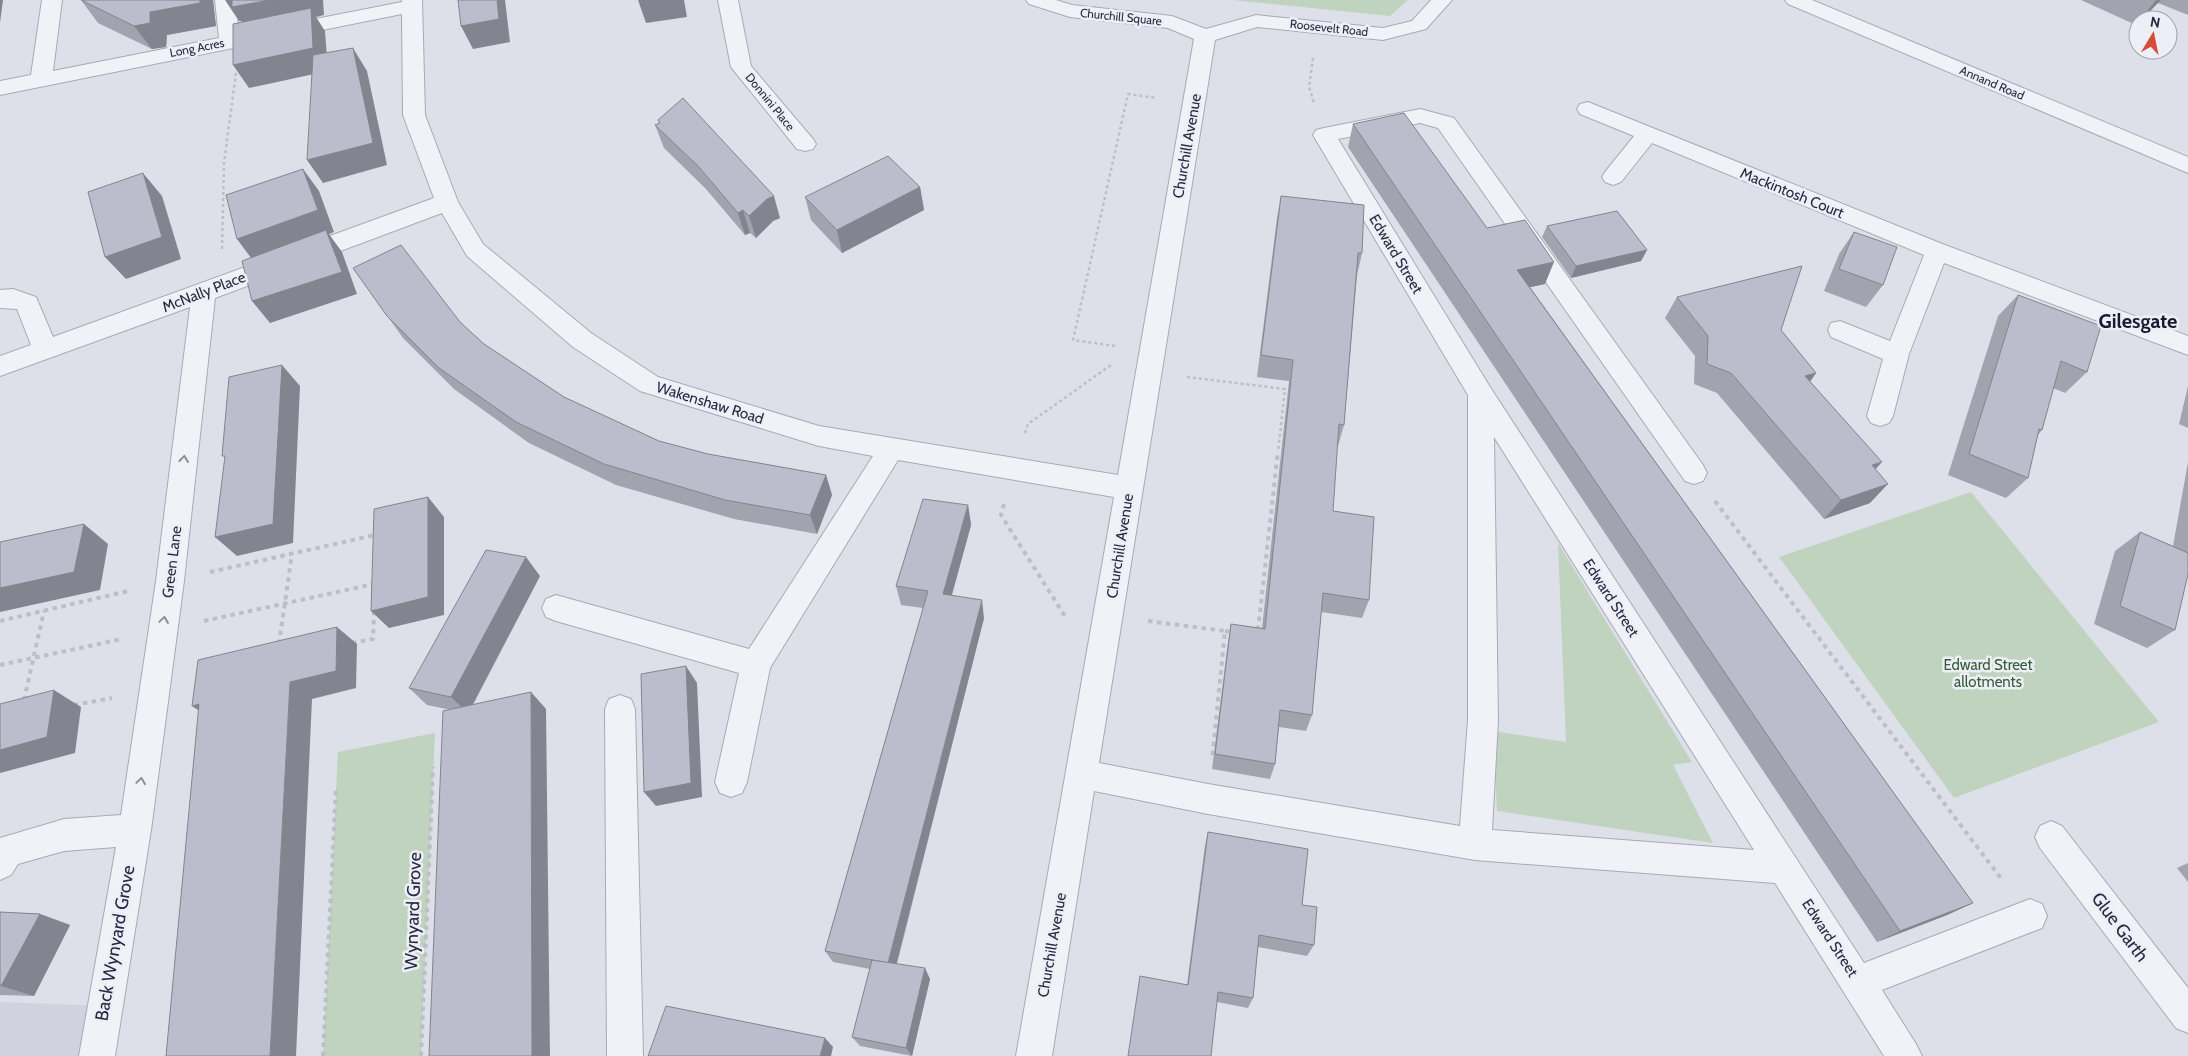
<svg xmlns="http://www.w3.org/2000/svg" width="2188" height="1056" viewBox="0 0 2188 1056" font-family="Cabin,sans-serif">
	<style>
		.built { fill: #d0d2de }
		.green { fill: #bfd3bf }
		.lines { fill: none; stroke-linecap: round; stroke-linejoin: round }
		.minor-casing { stroke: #a7a9b7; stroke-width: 2 }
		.path-far1 { stroke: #bcbec8; stroke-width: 2.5; stroke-dasharray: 3 3; stroke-linecap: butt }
		.path { stroke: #bcbec8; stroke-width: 4; stroke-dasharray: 4.5 4.5; stroke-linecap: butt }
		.minor { fill: #f1f2f7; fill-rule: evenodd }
		.wall { fill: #a1a3af }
		.shaded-wall { fill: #83848f }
		.building { fill: #bbbdcc; stroke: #83848f }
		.oneway { stroke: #8c8e9c }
		.labels { text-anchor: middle; stroke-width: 5; stroke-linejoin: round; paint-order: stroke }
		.far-street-label { font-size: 12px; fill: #262941; stroke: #eeeff6 }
		.street-label { font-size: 15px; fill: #262941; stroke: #eeeff6 }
		.park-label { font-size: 15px; fill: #325e35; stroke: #eeeff6 }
		.near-street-label { font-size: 18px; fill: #262941; stroke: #eeeff6 }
		.district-label { font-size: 20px; font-weight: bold; fill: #191b32; stroke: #eeeff6 }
	</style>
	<rect width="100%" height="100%" fill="#dee0e9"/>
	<path class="built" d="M0,1002L104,1006L97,1056H0Z"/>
	<g class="green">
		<path d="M1233,0H1408L1390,16Z"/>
		<path d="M1971,492L2159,722L1954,798L1779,557Z"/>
		<path d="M1558,543L1692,762L1673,765L1713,843L1497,811L1493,731L1566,742Z"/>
		<path d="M435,733L421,1056H323L338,752Z"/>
	</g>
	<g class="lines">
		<g class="minor-casing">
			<g id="minor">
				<path d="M42,0H62L53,71L219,38L215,0H235L239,34L402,2V0H422L425,115L458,202L483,244L591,333L658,377L819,426L1118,475L1194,39L1168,28L1070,17L1029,4L1026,0H1056L1072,5L1172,16L1206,29L1256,15L1383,28L1412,21L1431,0H1452L1426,29L1383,40L1257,27L1215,40L1099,763L1208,784L1460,826L1468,720V395L1313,135L1316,130L1324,128L1420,109L1454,118L1703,465L1707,473L1703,481L1694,484L1685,481L1438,128L1420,123L1338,139L1490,387L1864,963L2030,899L2042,904L2047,916L2042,928L1882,990L1916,1044L1922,1056H1884L1775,883L1475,860L1208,814L1094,791L1052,1056H1016L1114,497L898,460L770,668L747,782L742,793L731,797L720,793L715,782L739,673L556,621L546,617L542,608L546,599L556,595L749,649L873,456L819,446L640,391L573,347L467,256L442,213L215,298L184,581L151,830L115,1056H79L116,847L64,851L18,864L11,875L0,880V838L64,819L121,815L156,581L190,307L0,376V356L31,345L17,309L0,308V290L13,289L36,297L53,337L434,198L403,115L402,14L0,95V81L31,75ZM1494,437L1754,850L1492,830L1498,720Z"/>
				<path d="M718,0H738L751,66L813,139L816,144L813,149L805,151L797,149L731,67Z"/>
				<path d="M1785,0H1812L2188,157V173L1788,4Z"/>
				<path d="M1588,102L1945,245L2188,336V355L1944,263L1909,354L1893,416L1889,423L1880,426L1871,423L1867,416L1883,359L1831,337L1828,330L1831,323L1840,321L1890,341L1924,255L1652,143L1621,182L1613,185L1605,182L1602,177L1605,172L1634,136L1580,114L1577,109L1580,104Z"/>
				<path d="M620,695L631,699L635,709L643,1056H607L605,709L609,699Z"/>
				<path d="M2051,821L2062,826L2188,988V1033L2176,1028L2040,848L2035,837L2040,826Z"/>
			</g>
		</g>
		<g class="path-far1">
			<path d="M1313,58L1309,87L1314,103"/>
			<path d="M222,249L224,163L236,73"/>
			<path d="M1115,346L1073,340L1128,94L1157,98"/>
			<path d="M1187,377L1285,389L1278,452"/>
			<path d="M1025,433L1028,424L1111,365"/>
		</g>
		<g class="path">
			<path d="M1715,501L2003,881"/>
			<path d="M1004,504L1001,515L1066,618"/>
			<path d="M210,572L375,535"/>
			<path d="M0,621L128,591"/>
			<path d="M204,621L374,584"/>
			<path d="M1148,621L1225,631L1212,760"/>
			<path d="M1258,630L1278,451"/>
			<path d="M1225,631L1234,632"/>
			<path d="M352,643L373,639L374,611"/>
			<path d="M279,644L292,553"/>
			<path d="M0,665L122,639"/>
			<path d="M24,700L44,611"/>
			<path d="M74,705L112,698"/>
			<path d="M323,1056L336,787"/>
			<path d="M421,1056L433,767"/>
		</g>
		<use href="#minor" class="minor"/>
	</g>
	<g class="wall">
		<path d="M81,0H213L216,26L167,35L166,47L152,49L98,23Z"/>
		<path d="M2081,0H2188V15L2158,3L2141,20H2138V23L2136,25Z"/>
		<path d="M658,120L780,218L773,221L756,238L750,233L745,235L706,189L664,148L655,125L659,123Z"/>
		<path d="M1353,124L1545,284L1530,287L1973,903L1947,915L1877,942L1348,147Z"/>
		<path d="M920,187L924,210L842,253L811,220L805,197Z"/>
		<path d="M1281,196L1362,253L1357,276L1344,425L1338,446L1337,445L1333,511L1369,600L1362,618L1321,612L1312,715L1306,731L1279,727L1275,764L1270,779L1212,769L1228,642L1231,624L1262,628L1289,381L1257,377L1277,218Z"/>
		<path d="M1547,226L1647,250L1641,261L1571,278L1542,237Z"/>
		<path d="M1854,232L1883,285L1866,307L1824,291L1839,254Z"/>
		<path d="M353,268L460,322L484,344L564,397L659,441L708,454L826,475L832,495L817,534L734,519L616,485L529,443L454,389L403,338Z"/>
		<path d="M2018,295L2087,372L2065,393L2053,388L2042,430L2038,435L2028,478L2006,498L1948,475L1998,316Z"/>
		<path d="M1677,297L1781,330L1816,373L1810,382L1875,469L1870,503L1824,519L1717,393L1694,384L1695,356L1665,318Z"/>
		<path d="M2188,386V428L2179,424Z"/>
		<path d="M2188,462V574L2175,630L2147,648L2094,624L2115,551L2140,532L2173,546Z"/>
		<path d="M968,505L971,525L952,595L984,618L897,964L930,979L912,1056L860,1046L852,1037L870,969L833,962L825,951L923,608L901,605L896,586Z"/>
		<path d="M540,576L473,705L546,709L451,710L427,705L409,688Z"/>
		<path d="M1208,832L1302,905L1314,945L1307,956L1258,947L1253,998L1248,1008L1217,1002L1187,985L1205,845Z"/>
		<path d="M2188,863V882L2177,868Z"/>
		<path d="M0,912L40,914L70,925L34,996L0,995Z"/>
	</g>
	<g class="shaded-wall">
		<path d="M0,0H3L0,23Z"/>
		<path d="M200,0H213L216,26L167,35L166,47L152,49L134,26L150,12Z"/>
		<path d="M225,0H323L324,15L316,17L325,31L328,71L249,88L233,65L248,30L241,21H239Z"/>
		<path d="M497,0H505L510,42L473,49L461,26Z"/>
		<path d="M638,0H684L687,17L646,23Z"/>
		<path d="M2156,0H2161L2141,20H2140Z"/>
		<path d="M353,48L367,71L387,165L323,183L307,160Z"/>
		<path d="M303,169L319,191L334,232L329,234L342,252L357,294L270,323L252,301L254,262L237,239Z"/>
		<path d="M143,173L162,196L181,259L126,279L105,257Z"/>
		<path d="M920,187L924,210L842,253L837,230Z"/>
		<path d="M774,196L780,218L773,221L756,238L749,216L767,199Z"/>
		<path d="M743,210L750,233L745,235L738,213Z"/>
		<path d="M1647,250L1641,261L1571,278L1576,266Z"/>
		<path d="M1554,262L1545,284L1508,292L1517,270Z"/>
		<path d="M282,365L300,386L293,543L237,556L215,537Z"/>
		<path d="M1816,373L1801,394L1805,376Z"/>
		<path d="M1882,462L1864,482L1872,465Z"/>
		<path d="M826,475L832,495L817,534L810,515Z"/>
		<path d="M1888,484L1870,503L1824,519L1841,500Z"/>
		<path d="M428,497L444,517V615L389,628L371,611Z"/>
		<path d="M968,505L971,525L947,612L943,594Z"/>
		<path d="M84,524L108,544L100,590L0,612V588Z"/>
		<path d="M526,557L540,576L468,713L451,697Z"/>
		<path d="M982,600L984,618L894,973L888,963Z"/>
		<path d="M337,627L357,644L356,688L312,699L296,1056H270L290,682Z"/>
		<path d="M686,666L697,683L702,797L656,806L644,792Z"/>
		<path d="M54,690L81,707L75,753L0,773V750Z"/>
		<path d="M531,692L546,709L550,1056H532Z"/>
		<path d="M199,704L216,722L192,706Z"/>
		<path d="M1973,903L1947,915L1877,942L1900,931Z"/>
		<path d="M40,914L70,925L34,996L1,986Z"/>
		<path d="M925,968L930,979L912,1056L906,1048Z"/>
		<path d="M825,1038L833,1047L831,1056H820Z"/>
	</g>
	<g class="building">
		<path d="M81,0H200V3L150,12V23L134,26Z"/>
		<path d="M232,0H270L232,7Z"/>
		<path d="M458,0H497L499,19L461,26Z"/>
		<path d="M311,8L313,48L233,65V24Z"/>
		<path d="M353,48L373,143L307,160L313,55Z"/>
		<path d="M683,98L774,196L767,199L749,216L743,210L738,213L698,166L655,125L660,123L658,120Z"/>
		<path d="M1404,113L1487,228L1525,220L1554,262L1517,270L1973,903L1900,931L1353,124Z"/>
		<path d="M888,156L920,187L837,230L805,197Z"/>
		<path d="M303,169L318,210L237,239L226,195Z"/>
		<path d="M143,173L162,237L105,257L88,192Z"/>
		<path d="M1281,196L1364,205L1362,253H1358L1344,425L1339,424L1333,511L1374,517L1369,600L1323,593L1312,715L1280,710L1275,764L1215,754L1231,624L1265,629L1293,360L1261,355Z"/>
		<path d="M1617,211L1647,250L1576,266L1547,226Z"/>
		<path d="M326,230L342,272L252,301L242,261Z"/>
		<path d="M1854,232L1897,247L1883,285L1839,269Z"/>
		<path d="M401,245L460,322L484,344L564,397L659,441L708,454L826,475L810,515L725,500L604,464L516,422L439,368L387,316L353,268Z"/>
		<path d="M1802,266L1781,330L1816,373L1805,376L1882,462L1872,465L1888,484L1841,500L1731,373L1707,364L1708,336L1677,297Z"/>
		<path d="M2018,295L2101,326L2087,372L2061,361L2042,430L2039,429L2028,478L1969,454Z"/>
		<path d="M282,365L273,524L215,537L225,456H222L229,377Z"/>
		<path d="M428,497V597L371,611L374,509Z"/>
		<path d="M923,499L968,505L943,594L982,600L888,963L825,951L928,591L896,586Z"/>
		<path d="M84,524L74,572L0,588V542Z"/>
		<path d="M2140,532L2188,553V574L2175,630L2120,606Z"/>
		<path d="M486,550L526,557L451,697L409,688Z"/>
		<path d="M337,627L336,671L290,682L270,1056H166L199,704L192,706L198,660Z"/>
		<path d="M686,666L691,783L644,792L641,674Z"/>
		<path d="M54,690L47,737L0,750V704Z"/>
		<path d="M531,692L532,1056H429L443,711Z"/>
		<path d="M1208,832L1308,849L1302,905L1317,907L1314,945L1259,935L1253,998L1218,992L1211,1056H1128L1140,976L1188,985Z"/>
		<path d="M0,912L40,914L1,986H0Z"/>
		<path d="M872,960L925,968L906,1048L852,1037Z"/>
		<path d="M666,1006L825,1038L820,1056H648Z"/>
	</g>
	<defs><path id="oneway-chevron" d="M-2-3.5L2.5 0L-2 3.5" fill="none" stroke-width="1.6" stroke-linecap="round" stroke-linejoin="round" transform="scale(1.25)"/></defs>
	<g class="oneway">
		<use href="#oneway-chevron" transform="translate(184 459) rotate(-83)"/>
		<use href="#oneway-chevron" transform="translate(164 620) rotate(-82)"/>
		<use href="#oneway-chevron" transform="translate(141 781) rotate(-82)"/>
	</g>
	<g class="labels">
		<g class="far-street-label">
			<text transform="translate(1121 17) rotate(6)" y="4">Churchill Square</text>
			<text transform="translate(1329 28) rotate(6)" y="4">Roosevelt Road</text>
			<text transform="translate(197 48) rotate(-11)" y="4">Long Acres</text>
			<text transform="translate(1992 83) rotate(23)" y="4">Annand Road</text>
			<text transform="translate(770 102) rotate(51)" y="4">Donnini Place</text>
		</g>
		<g class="street-label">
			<text transform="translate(1187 146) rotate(-80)" y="5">Churchill Avenue</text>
			<text transform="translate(1792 193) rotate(22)" y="5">Mackintosh Court</text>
			<text transform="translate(1396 254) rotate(59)" y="5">Edward Street</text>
			<text transform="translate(204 292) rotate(-21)" y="5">McNally Place</text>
			<text transform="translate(710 403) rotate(17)" y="5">Wakenshaw Road</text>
			<text transform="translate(1120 546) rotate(-81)" y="5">Churchill Avenue</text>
			<text transform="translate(172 562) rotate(-83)" y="5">Green Lane</text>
			<text transform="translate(1611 598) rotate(57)" y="5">Edward Street</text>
			<text transform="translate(1830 938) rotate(57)" y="5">Edward Street</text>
			<text transform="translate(1052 945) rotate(-80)" y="5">Churchill Avenue</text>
		</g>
		<g class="park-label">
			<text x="1988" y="670">Edward Street<tspan x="1988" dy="17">allotments</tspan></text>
		</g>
		<g class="near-street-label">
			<text transform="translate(413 911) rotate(-88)" y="6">Wynyard Grove</text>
			<text transform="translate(2120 927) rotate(53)" y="6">Glue Garth</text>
			<text transform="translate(115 943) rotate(-80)" y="6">Back Wynyard Grove</text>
		</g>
		<g class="district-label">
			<text x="2138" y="328">Gilesgate</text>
		</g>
	</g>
	<g transform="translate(2153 35) rotate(10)"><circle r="24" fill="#eeeff6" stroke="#9ea0ae"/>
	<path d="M0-4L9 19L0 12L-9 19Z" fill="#d84a3a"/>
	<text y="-8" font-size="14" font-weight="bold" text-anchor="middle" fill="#262941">N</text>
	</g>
</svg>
